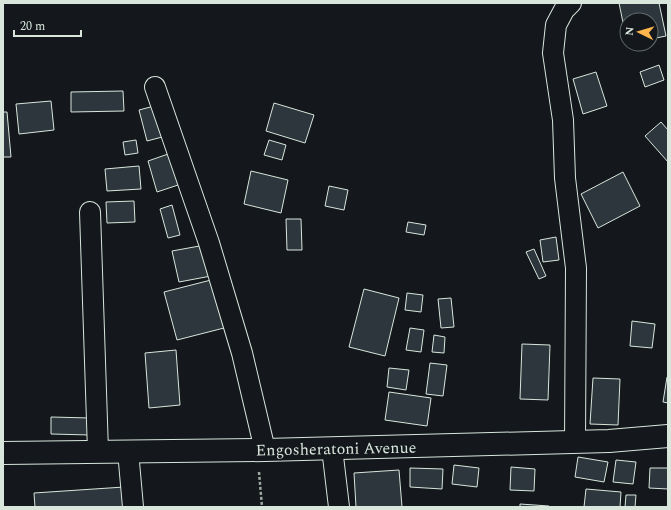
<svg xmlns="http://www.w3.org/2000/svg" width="671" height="510" viewBox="0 0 671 510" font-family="Spectral,serif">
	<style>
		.building { fill: #2c363c; stroke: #d8e6dc }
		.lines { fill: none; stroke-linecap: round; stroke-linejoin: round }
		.minor-casing { stroke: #d8e6dc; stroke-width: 22 }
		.tertiary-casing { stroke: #d8e6dc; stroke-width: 24 }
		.path { stroke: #9da8a2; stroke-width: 2.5; stroke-dasharray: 3 2; stroke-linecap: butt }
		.minor { stroke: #14181c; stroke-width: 20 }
		.tertiary { stroke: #14181c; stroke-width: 22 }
		.labels { text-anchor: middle; stroke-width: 3; stroke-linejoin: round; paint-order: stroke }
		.street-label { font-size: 16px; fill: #d8e6dc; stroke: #14181c }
	</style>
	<rect width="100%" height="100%" fill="#14181c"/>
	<g class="building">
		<path d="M619,3H659L666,36L651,39V20H627V42Z"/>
		<path d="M659,65L664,80L645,87L640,72Z"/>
		<path d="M596,72L607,106L583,114L573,79Z"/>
		<path d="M123,91L124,111L71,112V92Z"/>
		<path d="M51,101L54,130L19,134L16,104Z"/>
		<path d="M274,103L314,115L305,143L266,131Z"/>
		<path d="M158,105L166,136L147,141L139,110Z"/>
		<path d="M3,112H7L11,157H3Z"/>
		<path d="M661,122L668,130V162L645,136Z"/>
		<path d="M136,140L138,153L125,155L123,142Z"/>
		<path d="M269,140L286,145L282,160L264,155Z"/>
		<path d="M174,152L184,183L157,192L148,161Z"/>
		<path d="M139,166L141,189L107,191L105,169Z"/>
		<path d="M251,171L288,180L281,213L244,204Z"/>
		<path d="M623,172L640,206L598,228L581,194Z"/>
		<path d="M329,186L348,190L344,210L325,206Z"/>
		<path d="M134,201L135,222L107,223L106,202Z"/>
		<path d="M172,205L180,235L168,238L160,209Z"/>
		<path d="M286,219H301L302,250H287Z"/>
		<path d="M408,222L426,225L424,235L406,232Z"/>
		<path d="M556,237L559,260L543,262L540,240Z"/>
		<path d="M205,245L211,276L179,282L172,251Z"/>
		<path d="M534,249L546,276L539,279L526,252Z"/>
		<path d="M211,280L224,328L177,340L164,292Z"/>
		<path d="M364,289L399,298L385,356L349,347Z"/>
		<path d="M407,293L423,295L421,312L405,310Z"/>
		<path d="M451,298L454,327L441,328L438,299Z"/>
		<path d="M632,321L655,324L652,348L630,346Z"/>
		<path d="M410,328L424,330L421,352L406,350Z"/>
		<path d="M434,335L445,337L444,353L432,352Z"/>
		<path d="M522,344L550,345L548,400L520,399Z"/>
		<path d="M176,350L180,405L149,408L145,353Z"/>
		<path d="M430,363L447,365L443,396L426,394Z"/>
		<path d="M389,368L409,370L406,390L387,387Z"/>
		<path d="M667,377L668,378V403L663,402Z"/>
		<path d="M593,378L620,379L618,425L590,424Z"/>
		<path d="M389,392L431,398L427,426L385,420Z"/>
		<path d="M51,417L90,418V435L51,434Z"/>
		<path d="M578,457L608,462L604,482L575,477Z"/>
		<path d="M616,460L636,462L633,484L613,482Z"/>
		<path d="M454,465L479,468L477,487L452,484Z"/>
		<path d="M511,467L535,469L534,491L510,490Z"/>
		<path d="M410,468L443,469L442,489L410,487Z"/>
		<path d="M650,468H668V489L649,488Z"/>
		<path d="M399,470L402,507H356L354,473Z"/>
		<path d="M124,487L125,507H35L34,493Z"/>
		<path d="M586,489L621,492L620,507H584Z"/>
		<path d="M626,495H636L635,507H625Z"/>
		<path d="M520,504L549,506L548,507H520Z"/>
	</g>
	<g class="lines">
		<g class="minor-casing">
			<g id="minor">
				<path d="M571,3L564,10L556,25L553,53L563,120L565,178L576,268L575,442"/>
				<path d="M155,87L209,243L242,353L265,450"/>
				<path d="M90,212L98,451"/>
				<path d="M332,448L339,507"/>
				<path d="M128,451L133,507"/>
			</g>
		</g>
		<g class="tertiary-casing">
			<path id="tertiary" d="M3,453L265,450L609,441L668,436"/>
		</g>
		<path class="path" d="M259,472L262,507"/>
		<use href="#minor" class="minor"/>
		<use href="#tertiary" class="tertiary"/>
	</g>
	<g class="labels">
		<g class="street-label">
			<text transform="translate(336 448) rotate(-1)" y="6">Engosheratoni Avenue</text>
		</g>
	</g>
	<rect width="671" height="510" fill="none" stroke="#d8e6dc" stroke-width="8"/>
	<g transform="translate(639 32) rotate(275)"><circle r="19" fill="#14181c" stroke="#626a69"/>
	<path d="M0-3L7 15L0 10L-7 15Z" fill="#ffb74d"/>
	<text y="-6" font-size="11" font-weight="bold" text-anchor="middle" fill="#d8e6dc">N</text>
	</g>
	<path d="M14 30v6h67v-6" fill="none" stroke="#d8e6dc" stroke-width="2"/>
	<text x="20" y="30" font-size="12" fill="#d8e6dc" stroke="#14181c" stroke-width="3" paint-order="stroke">20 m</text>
</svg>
